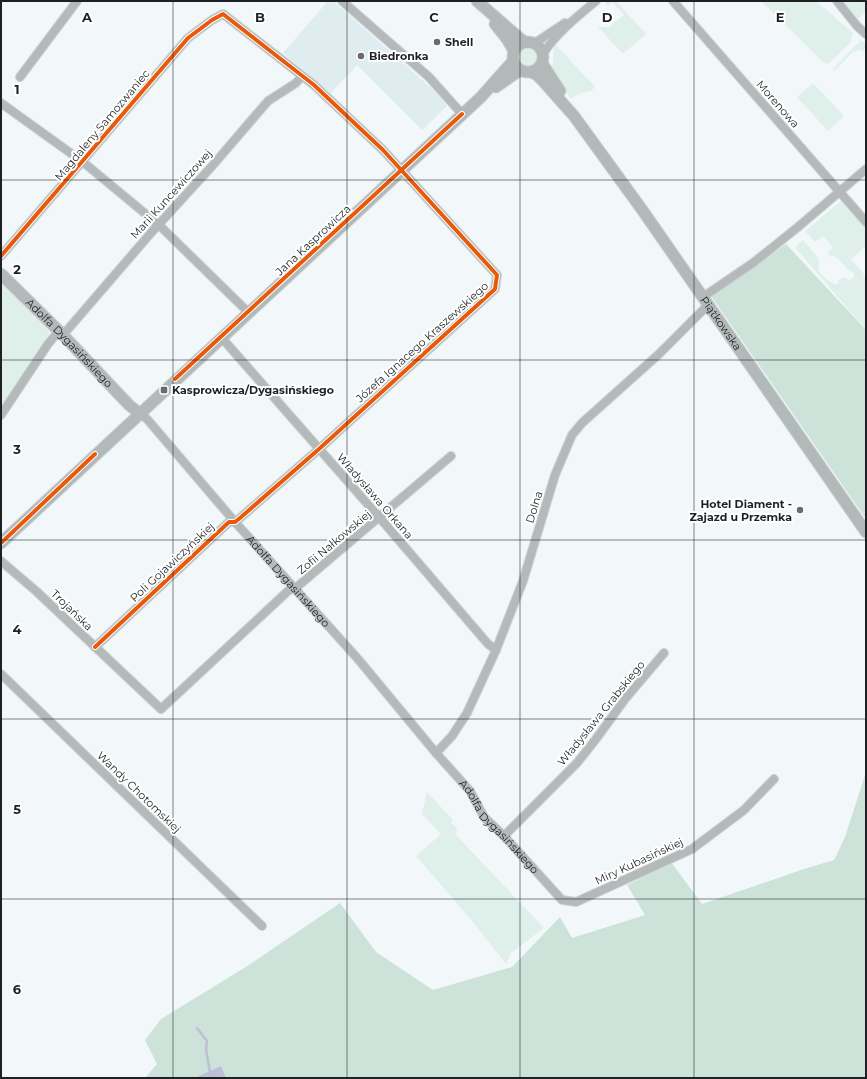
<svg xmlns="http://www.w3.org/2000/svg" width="867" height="1079" viewBox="0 0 867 1079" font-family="Montserrat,sans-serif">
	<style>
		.built { fill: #dfecf0 }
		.green { fill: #def0e9 }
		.forest { fill: #cde3da }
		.water { fill: #bfbfd6 }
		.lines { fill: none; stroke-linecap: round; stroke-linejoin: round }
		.stream { stroke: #bfbfd6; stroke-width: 2.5 }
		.street-casing { stroke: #d1d5d7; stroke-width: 10 }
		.secondary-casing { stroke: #d1d5d7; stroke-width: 13 }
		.street { stroke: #b4baba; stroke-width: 8 }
		.secondary { stroke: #b2b9b9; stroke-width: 11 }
		.cycleway-casing { stroke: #fff; stroke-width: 6 }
		.cycleway { stroke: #e8590c; stroke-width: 4 }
		.grid { fill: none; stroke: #1e2123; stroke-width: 1; stroke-opacity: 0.55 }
		.poi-dot { fill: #686c6e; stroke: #fff; stroke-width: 1.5 }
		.labels { text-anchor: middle; stroke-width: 4; stroke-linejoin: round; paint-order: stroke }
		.poi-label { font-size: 11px; font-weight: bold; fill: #1e2123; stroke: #fff; text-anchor: start }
		.street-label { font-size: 11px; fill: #1e2123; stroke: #fff }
		.grid-label { font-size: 13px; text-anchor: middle; font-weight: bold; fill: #1e2123; stroke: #fff; stroke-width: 4; stroke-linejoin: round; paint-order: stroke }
	</style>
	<rect width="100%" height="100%" fill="#f2f8fa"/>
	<path class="built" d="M328,1H333L439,95L447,106L422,130L357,65L331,93L283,53Z"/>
	<g class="green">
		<path d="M607,1H616L646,34L624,53L620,51L598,27H609L624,15L612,2L608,6L605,3Z"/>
		<path d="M761,1H816L853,33L850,43L828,64L824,63Z"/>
		<path d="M842,1H866C866,10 866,14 858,19Z"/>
		<path d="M861,40L866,44L864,52L860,50L854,51L834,71L833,69Z"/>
		<path d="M556,45L595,87L591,91L581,93L572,98H570L552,71L554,47Z"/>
		<circle cx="528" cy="57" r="10"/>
		<path d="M813,83L844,116L828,131L797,97Z"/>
		<path d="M841,201L866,228V246L851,259L864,274L863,275L866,279V330L795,247L803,240L819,259C819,262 818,266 819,269C819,275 828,281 833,283L834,284H838V281L844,277L847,279L850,280L853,278L855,274C853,272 851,272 849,270C842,266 841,258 833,256L830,257L828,252L833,248L824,236L815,242L805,231Z"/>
		<path d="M1,282L50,332L3,404L1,402Z"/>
		<path d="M427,792L453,820L451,822L457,829L456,835L544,928L511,953L506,964L472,921L416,856L441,834L422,814Z"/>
	</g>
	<g class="forest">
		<path d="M786,244L866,330V519L711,296Z"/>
		<path d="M866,772V1078H145L157,1064L145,1040L161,1019L249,965L340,903L376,952L433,990L512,967L560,917L572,938L645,915L627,885L671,862L702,904L804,869L834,860L845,837Z"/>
	</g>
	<path class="water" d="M221,1066L226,1078H198L197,1077Z"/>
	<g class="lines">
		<path class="stream" d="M197,1028L207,1041L206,1050L211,1078"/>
		<g class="street-casing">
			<g id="street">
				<path d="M342,1L429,77L462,114"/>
				<path d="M673,1L866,222"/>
				<path d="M837,1L857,26L866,34"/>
				<path d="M535,43L565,23"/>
				<path d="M543,54C554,35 579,15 596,1"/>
				<path d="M20,77L77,1"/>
				<path d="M1,103L83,162L159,225L248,312"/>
				<path d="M1,256L188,38L212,20L223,14L314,85L383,150L497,275L495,289L319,449L240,518L235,522H229L95,647"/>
				<path d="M703,297L753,263L798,227L866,169"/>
				<path d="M63,335L150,234L213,165L268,101L296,83L302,76"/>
				<path d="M221,337L379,517L488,644L496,650"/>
				<path id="s1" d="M139,413L147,419L235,522L358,659L436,753L470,791L484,817L504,836L562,900L576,902L692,849L744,810L774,779"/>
				<path d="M1,415L48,344L59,331"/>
				<path d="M1,561L36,591L161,709L288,591L298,586L451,456"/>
				<path d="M1,674L262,926"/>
				<path d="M436,753L452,736L467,713L496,650L523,581L555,475L572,435L582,423L659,354L708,305"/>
				<path d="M504,836L577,763L596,739L625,699L664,653"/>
			</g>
		</g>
		<g class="secondary-casing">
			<g id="secondary">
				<path d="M477,1L524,42"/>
				<path d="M495,24L507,39L514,51"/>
				<circle cx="528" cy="57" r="15"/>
				<path d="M542,63L560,91"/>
				<path id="s2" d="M531,72L537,75L543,81L574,116L643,211L866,532"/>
				<path d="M496,87L520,70"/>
				<path id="s3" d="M1,274L63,335L129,405L139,413"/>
				<path d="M1,543L481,97L513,61"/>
			</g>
		</g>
		<use href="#street" class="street"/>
		<use href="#secondary" class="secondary"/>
		<g class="cycleway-casing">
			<g id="cycleway">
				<path d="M1,256L188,38L212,20L223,14L314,85L383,150L497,275L495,289L319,449L240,518L235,522H229L95,647"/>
				<path d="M175,379L462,114"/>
				<path d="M1,543L95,454"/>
			</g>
		</g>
		<use href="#cycleway" class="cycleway"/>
	</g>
	<path class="grid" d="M173,1V1078M347,1V1078M520,1V1078M694,1V1078M1,180H866M1,360H866M1,540H866M1,719H866M1,899H866"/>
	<g class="poi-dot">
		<circle cx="437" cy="42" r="4"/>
		<circle cx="361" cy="56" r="4"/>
		<rect x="160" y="386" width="8" height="8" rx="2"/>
		<circle cx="800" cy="510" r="4"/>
	</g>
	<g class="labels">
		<g class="poi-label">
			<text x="445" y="46">Shell</text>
			<text x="369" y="60">Biedronka</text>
			<text x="172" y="394">Kasprowicza/Dygasińskiego</text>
			<text x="792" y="508" text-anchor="end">Hotel Diament -<tspan x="792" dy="13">Zajazd u Przemka</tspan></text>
		</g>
		<g class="street-label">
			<text transform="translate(778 104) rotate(49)" y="4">Morenowa</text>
			<text transform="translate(102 125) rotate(-50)" y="4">Magdaleny Samozwaniec</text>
			<text transform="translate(171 194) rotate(-48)" y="4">Marii Kuncewiczowej</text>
			<text transform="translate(313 240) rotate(-43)" y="4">Jana Kasprowicza</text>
			<text dy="4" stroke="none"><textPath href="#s2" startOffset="316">Piątkowska</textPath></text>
			<text transform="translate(422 342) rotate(-42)" y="4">Józefa Ignacego Kraszewskiego</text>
			<text dy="4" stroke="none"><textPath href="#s3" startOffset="97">Adolfa Dygasińskiego</textPath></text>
			<text transform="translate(375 496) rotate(49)" y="4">Władysława Orkana</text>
			<text transform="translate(534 507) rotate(-73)" y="4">Dolna</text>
			<text transform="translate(334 542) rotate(-40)" y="4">Zofii Nałkowskiej</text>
			<text transform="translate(172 562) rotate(-43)" y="4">Poli Gojawiczyńskiej</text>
			<text dy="4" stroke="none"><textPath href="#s1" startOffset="225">Adolfa Dygasińskiego</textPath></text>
			<text transform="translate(72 610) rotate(44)" y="4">Trojańska</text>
			<text transform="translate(601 713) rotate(-51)" y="4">Władysława Grabskiego</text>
			<text transform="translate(139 792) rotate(44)" y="4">Wandy Chotomskiej</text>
			<text dy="4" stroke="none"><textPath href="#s1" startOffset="549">Adolfa Dygasińskiego</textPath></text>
			<text transform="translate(639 861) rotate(-25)" y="4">Miry Kubasińskiej</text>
		</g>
	</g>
	<g class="grid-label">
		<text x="87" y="22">A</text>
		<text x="260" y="22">B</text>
		<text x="434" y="22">C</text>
		<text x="607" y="22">D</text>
		<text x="780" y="22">E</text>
		<text x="17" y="94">1</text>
		<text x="17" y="274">2</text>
		<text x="17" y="454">3</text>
		<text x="17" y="634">4</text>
		<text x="17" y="814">5</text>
		<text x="17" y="994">6</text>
	</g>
	<rect width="867" height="1079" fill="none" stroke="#1e2123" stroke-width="4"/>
</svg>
